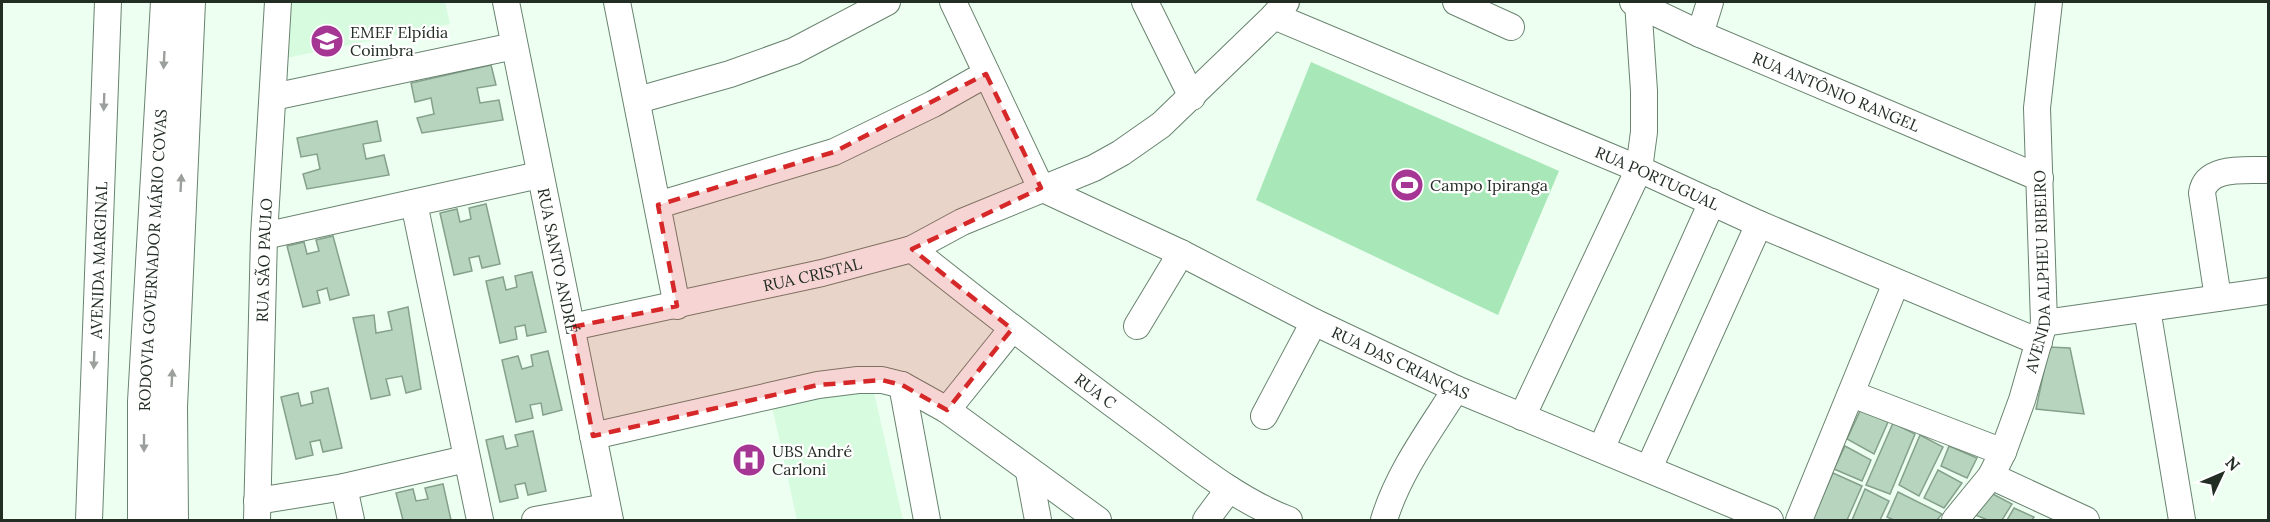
<svg xmlns="http://www.w3.org/2000/svg" width="2270" height="522" viewBox="0 0 2270 522" font-family="Lora,serif">
	<style>
		.built { fill: #d7fbdf }
		.green { fill: #a8e8b8 }
		.building { fill: #b7d4be; stroke: #85a08b; stroke-width: 1.5 }
		.lines { fill: none; stroke-linecap: round; stroke-linejoin: round }
		.minor-casing { stroke: #69836f; stroke-width: 28 }
		.major-casing { stroke: #69836f; stroke-width: 34 }
		.minor { stroke: #fff; stroke-width: 26 }
		.major { stroke: #fff; stroke-width: 32 }
		.oneway { fill: #9ca09c }
		.marked { fill: #d62828; fill-opacity: 0.2; stroke: #d62828; stroke-width: 4.5; stroke-dasharray: 12 8; stroke-linejoin: round }
		.labels { text-anchor: middle; stroke-width: 4.5; stroke-linejoin: round; paint-order: stroke }
		.poi-label { font-size: 16px; fill: #222d24; stroke: #fff; text-anchor: start }
		.street-label { font-size: 16px; fill: #222d24; stroke: #fff }
	</style>
	<rect width="100%" height="100%" fill="#edfff1"/>
	<g class="built">
		<path d="M289,2H445L450,24L286,58Z"/>
		<path d="M872,384L903,520H797L772,406Z"/>
	</g>
	<path class="green" d="M1311,62L1559,171L1498,315L1256,200Z"/>
	<g class="building">
		<path d="M491,65L496,85L477,88L480,103L499,100L503,120L422,133L417,118L434,114L431,98L415,102L411,83Z"/>
		<path d="M377,121L381,141L363,144L366,159L384,155L389,175L307,189L303,174L320,169L317,154L301,157L297,138Z"/>
		<path d="M486,204L500,264L482,268L479,256L469,258L472,271L454,275L440,213L457,209L460,222L471,219L469,208Z"/>
		<path d="M333,236L349,295L330,300L327,288L317,291L320,303L303,307L287,246L304,242L307,254L319,251L316,240Z"/>
		<path d="M532,272L546,332L527,336L525,325L515,327L517,339L500,343L486,281L503,277L506,290L517,287L515,276Z"/>
		<path d="M408,307L421,389L406,393L402,376L386,379L390,395L371,399L353,318L374,315L376,333L392,330L388,312Z"/>
		<path d="M2049,347L2070,348L2084,414L2036,409Z"/>
		<path d="M548,351L562,410L543,415L541,403L530,405L533,418L516,422L502,360L518,356L522,369L533,366L531,355Z"/>
		<path d="M328,388L342,448L323,452L320,440L310,442L313,455L296,459L281,397L298,393L301,406L313,403L311,392Z"/>
		<path d="M1861,409L1888,422L1874,454L1847,439Z"/>
		<path d="M1893,423L1915,434L1890,494L1866,485Z"/>
		<path d="M533,431L546,491L528,495L525,483L515,485L518,498L500,502L486,440L503,436L506,449L518,446L515,435Z"/>
		<path d="M1920,435L1943,447L1919,496L1899,485Z"/>
		<path d="M1845,446L1871,460L1862,481L1834,469Z"/>
		<path d="M1949,446L1977,458L1967,478L1941,466Z"/>
		<path d="M1938,470L1962,483L1944,508L1924,498Z"/>
		<path d="M1833,473L1862,486L1847,520H1812Z"/>
		<path d="M443,484L451,520H403L396,493L413,489L416,501L428,499L425,488Z"/>
		<path d="M1865,489L1889,501L1880,520H1852Z"/>
		<path d="M1898,492L1942,514L1937,520H1894L1887,517Z"/>
		<path d="M1991,493L2012,504L2002,520H1988L1975,515Z"/>
		<path d="M2014,508L2034,517L2032,520H2007Z"/>
	</g>
	<g class="lines">
		<g class="minor-casing">
			<g id="minor">
				<path id="s1" d="M506,2L610,520"/>
				<path d="M617,2L677,306"/>
				<path d="M953,2L1041,188"/>
				<path d="M1145,2L1192,97"/>
				<path d="M1456,2L1511,27"/>
				<path id="s2" d="M1633,2L1700,34L2040,178"/>
				<path id="s3" d="M1274,16L1639,169L1759,224L2039,342"/>
				<path d="M1700,34L1710,2"/>
				<path d="M273,97L514,46"/>
				<path d="M638,100L730,74L794,51L887,2"/>
				<path id="s4" d="M1041,188L1181,253L1314,322L1456,389L1770,520"/>
				<path d="M414,203L480,520"/>
				<path d="M658,205L834,152L933,104L986,74"/>
				<path d="M264,236L539,175"/>
				<path id="s5" d="M912,249C987,309 1063,367 1140,424C1188,459 1234,499 1289,520"/>
				<path d="M2218,298L2202,193C2206,165 2247,171 2268,170"/>
				<path d="M2147,309L2182,520"/>
				<path d="M2044,323L2268,291"/>
				<path d="M1137,326L1181,253"/>
				<path id="s6" d="M572,327L822,273L912,249L962,222L1094,168L1121,153L1161,125L1274,16L1286,2"/>
				<path d="M902,385L927,520"/>
				<path d="M1852,394L2003,452"/>
				<path d="M947,410L1012,329"/>
				<path d="M1264,416L1314,322"/>
				<path d="M1522,417L1639,169L1644,132V91L1638,2"/>
				<path d="M593,436L818,385L858,380H882L902,385L947,410L1098,520"/>
				<path d="M1601,449L1712,202"/>
				<path d="M1649,468L1759,224"/>
				<path d="M1029,472L1038,520"/>
				<path d="M1991,476L2086,520"/>
				<path d="M344,487L351,520"/>
				<path d="M257,501L344,487L466,459"/>
				<path id="s7" d="M89,520L108,2"/>
				<path id="s8" d="M257,520L264,236L278,2"/>
				<path d="M535,520L606,507"/>
				<path d="M1206,520L1229,489"/>
				<path d="M1384,520C1398,473 1430,430 1456,389"/>
				<path d="M1799,520L1896,283"/>
				<path id="s9" d="M1955,520L1991,476L2003,452L2022,400L2044,323L2037,108L2049,2"/>
			</g>
		</g>
		<g class="major-casing">
			<g id="major">
				<path id="s10" d="M144,520V402L167,2"/>
				<path d="M172,520L171,407L189,2"/>
			</g>
		</g>
		<use href="#minor" class="minor"/>
		<use href="#major" class="major"/>
	</g>
	<defs><path id="oneway-solid" d="M-6-.8H1V-3.2L6.5 0L1 3.2V.8H-6Z" transform="scale(1.5)"/></defs>
	<g class="oneway">
		<use href="#oneway-solid" transform="translate(164 60) rotate(93)"/>
		<use href="#oneway-solid" transform="translate(104 102) rotate(92)"/>
		<use href="#oneway-solid" transform="translate(181 183) rotate(-87)"/>
		<use href="#oneway-solid" transform="translate(94 360) rotate(92)"/>
		<use href="#oneway-solid" transform="translate(172 378) rotate(-87)"/>
		<use href="#oneway-solid" transform="translate(144 443) rotate(90)"/>
	</g>
	<path class="marked" d="M986,74L1041,188L912,249L1012,329L947,410L902,385L882,380L818,385L593,436L572,327L677,306L658,205L834,152Z"/>
	<defs>
		<g id="school-disc" transform="scale(1.725)"><circle r="9.5" fill="#a53694" stroke="#fff"/><path d="M0-5L7-2L0 1L-7-2ZM-4 1L0 2.5L4 1V4Q0 6-4 4Z" fill="#fff"/></g>
		<g id="stadium-disc" transform="scale(1.725)"><circle r="9.5" fill="#a53694" stroke="#fff"/><path d="M0-5a6.5 5 0 1 0 0 10a6.5 5 0 1 0 0-10ZM-3.5-1.8h7v3.6h-7Z" fill="#fff"/></g>
		<g id="hospital-disc" transform="scale(1.725)"><circle r="9.5" fill="#a53694" stroke="#fff"/><path d="M-5-5h3v3.5h4V-5h3V5h-3V1.5h-4V5h-3Z" fill="#fff"/></g>
	</defs>
	<g fill-rule="evenodd">
		<use href="#school-disc" x="327" y="41"/>
		<use href="#stadium-disc" x="1407" y="185"/>
		<use href="#hospital-disc" x="749" y="460"/>
	</g>
	<g class="labels">
		<g class="poi-label">
			<text x="350" y="38">EMEF Elpídia<tspan x="350" dy="18">Coimbra</tspan></text>
			<text x="1430" y="191">Campo Ipiranga</text>
			<text x="772" y="457">UBS André<tspan x="772" dy="18">Carloni</tspan></text>
		</g>
		<g class="street-label">
			<text dy="6" stroke="none"><textPath href="#s2" startOffset="222">RUA ANTÔNIO RANGEL</textPath></text>
			<text dy="6" stroke="none"><textPath href="#s3" startOffset="416">RUA PORTUGUAL</textPath></text>
			<text dy="6" stroke="none"><textPath href="#s7" startOffset="260">AVENIDA MARGINAL</textPath></text>
			<text dy="6" stroke="none"><textPath href="#s10" startOffset="260">RODOVIA GOVERNADOR MÁRIO COVAS</textPath></text>
			<text dy="6" stroke="none"><textPath href="#s8" startOffset="260">RUA SÃO PAULO</textPath></text>
			<text dy="6" stroke="none"><textPath href="#s1" startOffset="264">RUA SANTO ANDRÉ</textPath></text>
			<text dy="6" stroke="none"><textPath href="#s9" startOffset="270">AVENIDA ALPHEU RIBEIRO</textPath></text>
			<text dy="6" stroke="none"><textPath href="#s6" startOffset="246">RUA CRISTAL</textPath></text>
			<text dy="6" stroke="none"><textPath href="#s4" startOffset="400">RUA DAS CRIANÇAS</textPath></text>
			<text dy="6" stroke="none"><textPath href="#s5" startOffset="232">RUA C</textPath></text>
		</g>
	</g>
	<rect width="2270" height="522" fill="none" stroke="#222d24" stroke-width="6"/>
	<g transform="translate(2222 474) rotate(46)" stroke="#ffffff" stroke-width="4.5" paint-order="stroke">
	<path d="M0-4.5L10 22L0 15L-10 22Z" fill="#222d24"/>
	<text y="-9" font-size="16" font-weight="bold" text-anchor="middle" fill="#222d24">N</text>
	</g>
</svg>
